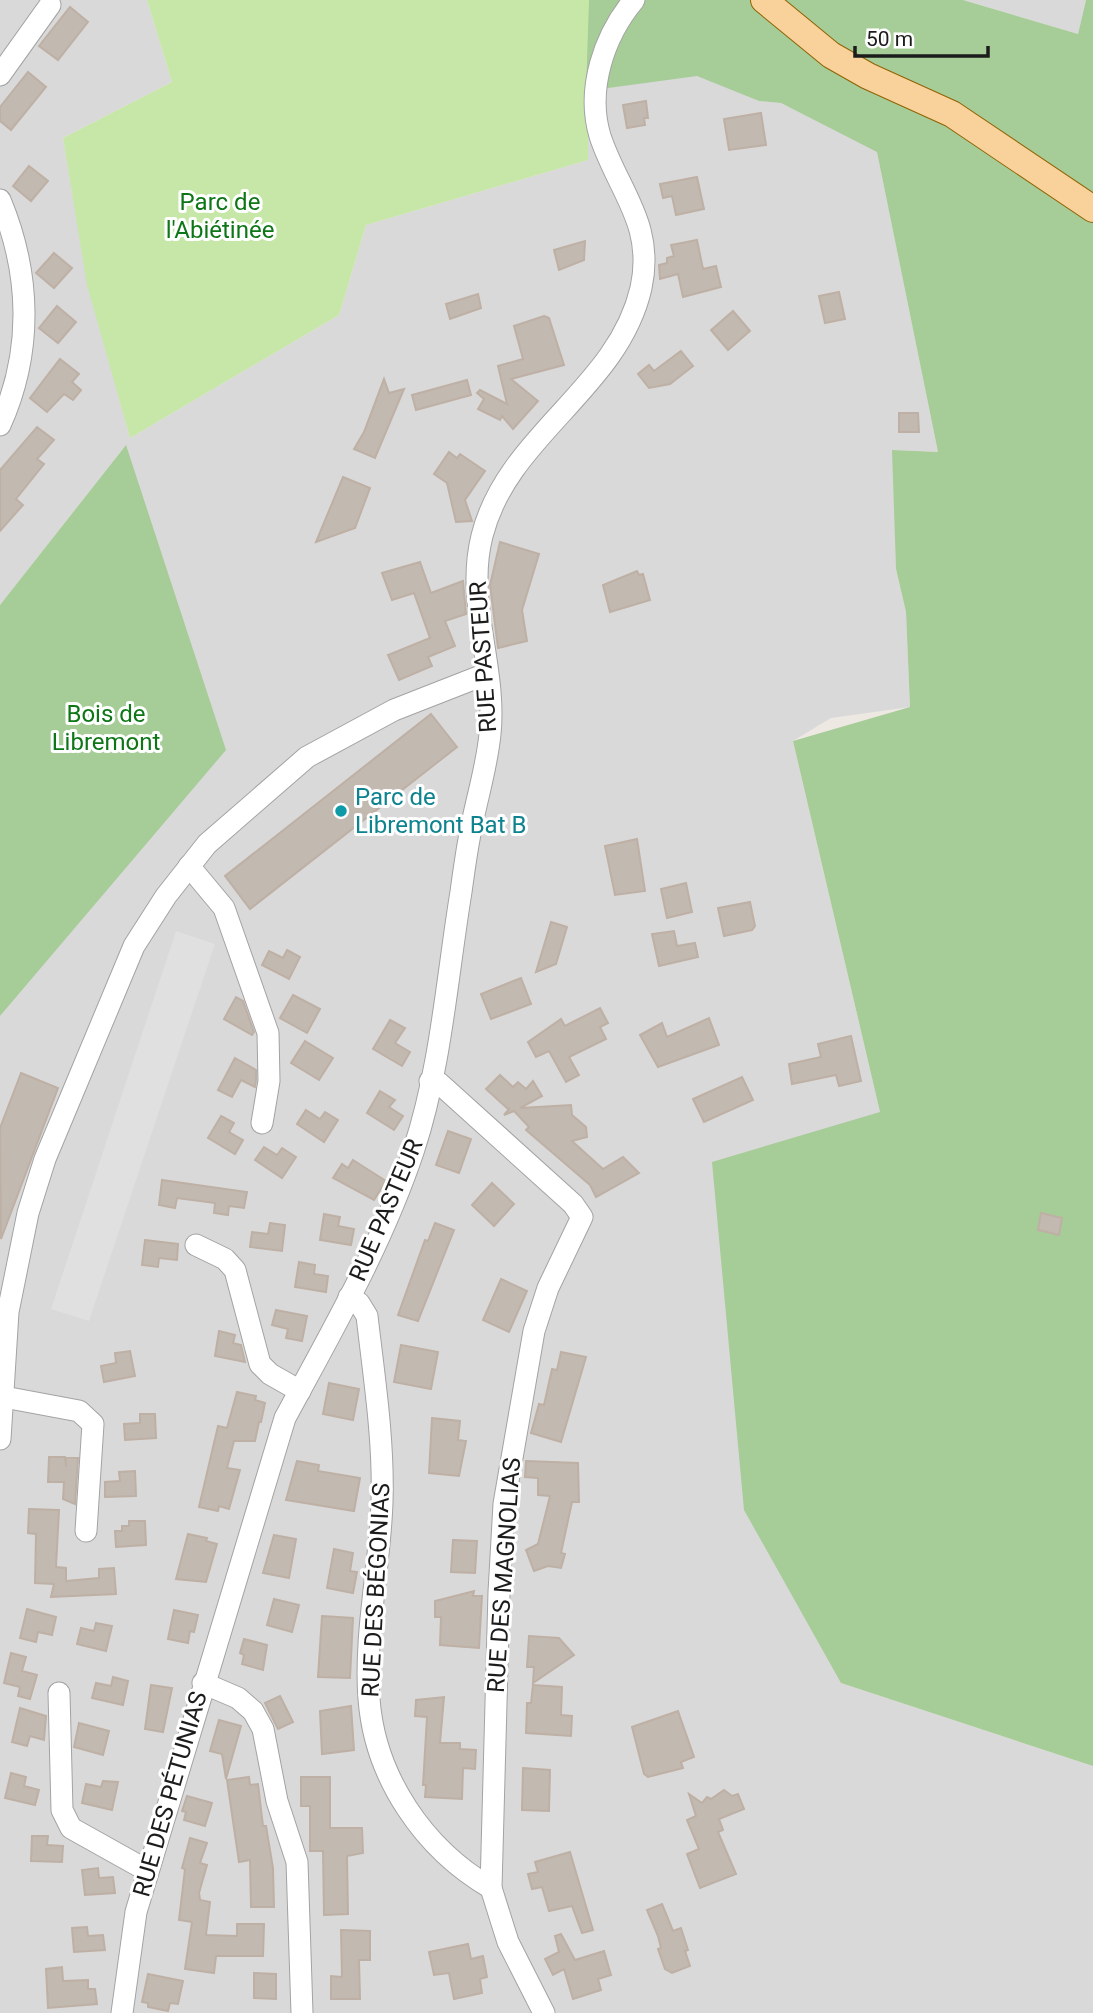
<svg xmlns="http://www.w3.org/2000/svg" width="1093" height="2013" viewBox="0 0 1093 2013" font-family="Roboto,sans-serif">
	<style>
		.residential { fill: #dad9d9 }
		.grass { fill: #c7e7a8 }
		.forest { fill: #a6cc97 }
		.parking { fill: #e0e0e0 }
		.building { fill: #c2b9b1; stroke: #beb0a4; stroke-width: 2 }
		.lines { fill: none; stroke-linecap: round; stroke-linejoin: round }
		.minor-casing { stroke: #a3a3a3; stroke-width: 23 }
		.major-casing { stroke: #906203; stroke-width: 28 }
		.minor { stroke: #fff; stroke-width: 21 }
		.major { stroke: #f9d19b; stroke-width: 26 }
		.culture-dot { fill: #0f9aa8; stroke: #fff; stroke-width: 2.5 }
		.labels { text-anchor: middle; stroke-width: 6; stroke-linejoin: round; paint-order: stroke }
		.park-label { font-size: 24px; fill: #0e7617; stroke: #fff }
		.street-label { font-size: 24px; fill: #1c1c1c; stroke: #fff }
		.culture-label { font-size: 24px; fill: #0d838f; stroke: #fff; text-anchor: start }
	</style>
	<rect width="100%" height="100%" fill="#ede9e2"/>
	<g class="residential">
		<path d="M0,0H147L172,82L63,138L88,285L130,438L339,315L366,225L588,160L586,91L697,75L759,101L781,103L877,151L938,452L893,450L896,569L906,612L910,707L831,718L793,741L880,1112L841,1683L1093,1766V2013H0V1016L20,991L125,446L0,605Z"/>
		<path d="M963,0H1086L1078,34Z"/>
	</g>
	<path class="grass" d="M147,0H589L588,160L366,225L339,315L130,438L87,285L63,138L172,82Z"/>
	<g class="forest">
		<path d="M589,0H963L1078,34L1086,0H1093V1766L841,1683L744,1510L712,1162L880,1112L793,741L910,707L906,612L896,569L892,450L938,452L877,152L781,103L759,101L697,76L586,91Z"/>
		<path d="M126,445L226,750L0,1016V605Z"/>
	</g>
	<path class="parking" d="M176,931L215,944L89,1321L51,1309Z"/>
	<g class="building">
		<path d="M70,7L88,22L58,60L39,46Z"/>
		<path d="M28,72L46,87L11,130L0,121V107Z"/>
		<path d="M646,101L648,118H644L645,125L627,128L623,105Z"/>
		<path d="M761,113L766,145L729,150L724,119Z"/>
		<path d="M29,166L48,181L31,201L13,186Z"/>
		<path d="M697,177L704,209L676,215L672,196L663,198L660,184Z"/>
		<path d="M697,240L703,269L716,266L721,287L683,297L678,274L660,279L659,265L667,263V258L674,256L671,245Z"/>
		<path d="M585,241L584,260L559,270L554,250Z"/>
		<path d="M54,253L72,268L54,288L36,273Z"/>
		<path d="M839,292L845,319L825,323L819,296Z"/>
		<path d="M478,294L481,308L450,319L446,304Z"/>
		<path d="M57,306L76,322L58,343L39,328Z"/>
		<path d="M733,311L750,331L728,350L711,330Z"/>
		<path d="M544,316L549,318L564,365L511,379L538,401L513,429L502,416L500,420L478,409L484,399L477,393L480,390L507,404L498,366L523,359L514,326Z"/>
		<path d="M681,351L693,366L670,384L649,388L638,374L649,365L654,371Z"/>
		<path d="M60,359L79,374L72,382L81,390L73,400L64,394L47,412L30,398Z"/>
		<path d="M384,379L389,393L404,389L375,458L354,449L364,432Z"/>
		<path d="M467,380L471,395L416,410L412,395Z"/>
		<path d="M899,413H918L919,432H899Z"/>
		<path d="M37,427L54,440L37,459L44,464L16,499L23,505L0,531V470Z"/>
		<path d="M449,452L457,458L460,454L485,471L465,500L472,521L456,522L447,483L434,474Z"/>
		<path d="M343,477L370,488L355,528L316,542Z"/>
		<path d="M500,542L539,554L522,610L527,641L498,648L490,585Z"/>
		<path d="M420,562L431,593L463,581L466,614L445,621L455,646L428,657L432,666L399,680L388,655L430,638L414,593L392,600L382,573Z"/>
		<path d="M637,571L639,575L643,574L650,600L610,612L603,585Z"/>
		<path d="M431,714L457,747L250,909L225,876Z"/>
		<path d="M637,839L645,891L615,895L605,846Z"/>
		<path d="M686,883L692,912L667,918L661,889Z"/>
		<path d="M750,902L755,926L752,930L724,936L718,908Z"/>
		<path d="M551,922L567,927L556,964L536,972Z"/>
		<path d="M674,931L677,946L695,943L698,957L659,966L652,934Z"/>
		<path d="M287,950L300,957L289,979L262,965L269,951L283,958Z"/>
		<path d="M521,978L531,1004L491,1019L481,994Z"/>
		<path d="M293,995L320,1009L307,1033L280,1018Z"/>
		<path d="M236,997L243,1001L254,1032L252,1035L224,1019Z"/>
		<path d="M600,1008L608,1023L600,1027L606,1039L569,1057L579,1075L566,1082L549,1051L536,1057L528,1042L561,1019L565,1026Z"/>
		<path d="M709,1018L719,1045L658,1067L640,1035L662,1023L667,1037Z"/>
		<path d="M390,1020L405,1028L395,1043L410,1052L402,1066L373,1049Z"/>
		<path d="M851,1036L861,1081L839,1086L836,1075L792,1084L789,1064L821,1057L818,1044Z"/>
		<path d="M305,1041L333,1058L319,1080L291,1063Z"/>
		<path d="M235,1058L256,1070V1080L255,1087L241,1080L232,1097L218,1090Z"/>
		<path d="M21,1073L58,1088L1,1239L0,1128Z"/>
		<path d="M500,1075L513,1087L518,1082L526,1089L533,1081L542,1096L520,1108L571,1105L572,1115L586,1127L587,1137L572,1141L603,1169L623,1157L639,1173L596,1197L590,1185L526,1130L529,1127L514,1111L504,1115L510,1108L508,1109L486,1089Z"/>
		<path d="M742,1077L753,1100L704,1122L693,1099Z"/>
		<path d="M380,1091L395,1100L389,1107L403,1116L394,1130L367,1113Z"/>
		<path d="M306,1110L320,1119L325,1112L338,1120L324,1142L297,1124Z"/>
		<path d="M221,1116L234,1123L229,1132L243,1140L235,1154L208,1138Z"/>
		<path d="M448,1131L471,1139L459,1173L436,1165Z"/>
		<path d="M264,1147L277,1155L282,1148L296,1157L282,1178L255,1160Z"/>
		<path d="M353,1160L386,1181L374,1200L333,1178L342,1164L348,1168Z"/>
		<path d="M162,1180L247,1192L244,1208L229,1206L228,1215L214,1213L215,1203L177,1198L175,1208L159,1205Z"/>
		<path d="M492,1183L514,1204L494,1226L472,1205Z"/>
		<path d="M1041,1213L1062,1218L1059,1235L1038,1230Z"/>
		<path d="M324,1214L340,1217L338,1226L354,1229L351,1245L320,1240Z"/>
		<path d="M270,1223L285,1225L282,1251L250,1247L252,1232L268,1234Z"/>
		<path d="M435,1223L454,1230L418,1321L398,1315L425,1240L428,1241Z"/>
		<path d="M145,1240L178,1244L177,1260L159,1258L158,1267L142,1265Z"/>
		<path d="M299,1262L315,1265L314,1274L328,1276L326,1292L295,1287Z"/>
		<path d="M501,1279L527,1291L509,1332L483,1320Z"/>
		<path d="M276,1310L307,1316L302,1341L286,1338L288,1329L272,1325Z"/>
		<path d="M219,1331L235,1335L233,1343L241,1345L245,1362L215,1356Z"/>
		<path d="M401,1345L438,1352L431,1389L394,1382Z"/>
		<path d="M130,1351L135,1376L104,1382L101,1366L116,1363L115,1353Z"/>
		<path d="M561,1352L586,1357L561,1442L531,1433L539,1404L544,1405L552,1369L557,1370Z"/>
		<path d="M329,1383L359,1389L353,1420L323,1414Z"/>
		<path d="M237,1392L256,1396L255,1400L265,1403L261,1422H259L255,1441H234L227,1468L240,1470L229,1509L219,1506L218,1511L199,1507L218,1426L227,1428Z"/>
		<path d="M140,1414H155L156,1438L125,1440L124,1424L140,1423Z"/>
		<path d="M432,1418L460,1421L458,1440L466,1441L459,1476L429,1473Z"/>
		<path d="M49,1457H65L66,1467V1457L78,1458L75,1504L63,1499L64,1482H48Z"/>
		<path d="M297,1461L319,1465L318,1471L360,1478L354,1511L286,1500Z"/>
		<path d="M526,1461L578,1463L579,1502H572L561,1553L565,1554L561,1568L548,1566L534,1571L526,1550L538,1544L550,1496L538,1495V1478L525,1477Z"/>
		<path d="M135,1471L136,1496L105,1497V1482L120,1481L119,1472Z"/>
		<path d="M29,1509L59,1510L56,1567L66,1568V1581L99,1578V1569L114,1568L116,1594L51,1597L54,1584L35,1583L36,1534L28,1533Z"/>
		<path d="M129,1521H145L146,1545L116,1547L115,1531H122V1526H129Z"/>
		<path d="M188,1534L207,1538L206,1541L217,1544L206,1582L176,1579Z"/>
		<path d="M274,1535L296,1539L289,1578L263,1573Z"/>
		<path d="M453,1540L477,1541L475,1573L451,1572Z"/>
		<path d="M334,1549L353,1553L350,1571L357,1572L353,1593L327,1588Z"/>
		<path d="M474,1591L473,1596H482L479,1648L440,1645L441,1617H435V1601Z"/>
		<path d="M274,1599L299,1605L292,1632L267,1625Z"/>
		<path d="M27,1609L56,1617L52,1635L38,1632L36,1642L20,1638Z"/>
		<path d="M174,1610L198,1615L194,1632L190,1631L188,1643L168,1639Z"/>
		<path d="M322,1616L353,1618L350,1678L318,1677Z"/>
		<path d="M96,1623L112,1626L106,1651L77,1644L81,1628L94,1631Z"/>
		<path d="M529,1636L559,1638L574,1655L533,1683L534,1667H527Z"/>
		<path d="M244,1639L267,1645L263,1670L242,1664L244,1655L240,1653Z"/>
		<path d="M11,1653L26,1657L22,1671L37,1675L30,1699L18,1696L20,1687L4,1683Z"/>
		<path d="M113,1677L128,1681L123,1705L92,1698L96,1683L111,1686Z"/>
		<path d="M151,1685L172,1688L163,1732L145,1729Z"/>
		<path d="M533,1685L562,1687L561,1715L572,1716L571,1736L526,1733L527,1703H531Z"/>
		<path d="M280,1696L293,1722L278,1729L265,1703Z"/>
		<path d="M444,1697L440,1743H460V1749L476,1750L475,1769L463,1768L462,1799L425,1797L426,1785H423L427,1717L415,1716L416,1700Z"/>
		<path d="M351,1706L354,1750L322,1754L320,1711Z"/>
		<path d="M20,1708L46,1716L44,1740L30,1736L27,1746L12,1742Z"/>
		<path d="M678,1711L694,1757L681,1762L683,1768L648,1777L644,1774L632,1727Z"/>
		<path d="M219,1720L241,1726L226,1779L222,1754L210,1751Z"/>
		<path d="M79,1723L109,1731L103,1755L74,1747Z"/>
		<path d="M523,1768L550,1770L549,1811L522,1810Z"/>
		<path d="M11,1773L26,1777L24,1786L39,1790L35,1805L5,1798Z"/>
		<path d="M249,1777L250,1785L258,1784L263,1826H266L273,1868L274,1907H251L250,1860L239,1862L227,1780Z"/>
		<path d="M301,1777H330V1828H362L363,1853L347,1856L348,1914L324,1915L323,1851H310V1806H301Z"/>
		<path d="M103,1781L118,1782L112,1810L82,1803L86,1784L101,1787Z"/>
		<path d="M724,1790L732,1796L738,1794L744,1809L719,1819L723,1830L718,1832L736,1874L700,1888L687,1854L699,1849L687,1820L696,1816L689,1794L702,1803L707,1797L711,1799Z"/>
		<path d="M187,1796L212,1803L205,1826L184,1820L186,1812L182,1811Z"/>
		<path d="M32,1836H48L47,1845L63,1846L62,1862L31,1861Z"/>
		<path d="M190,1838L207,1843L200,1863L207,1865L199,1893L200,1900L210,1902L206,1935L237,1936V1924H264L263,1956H216L214,1973L185,1969L192,1922L179,1920L185,1869L182,1868Z"/>
		<path d="M570,1852L593,1930L582,1933L572,1906L549,1911L542,1887L532,1889L528,1874L538,1872L535,1862Z"/>
		<path d="M98,1868L99,1878L113,1877L115,1893L85,1895L82,1870Z"/>
		<path d="M662,1904L673,1931L681,1928L688,1950L685,1951L690,1966L672,1973L665,1969L658,1949L661,1948L658,1936L647,1910Z"/>
		<path d="M87,1927L88,1936L103,1935L105,1950L74,1952L72,1928Z"/>
		<path d="M341,1930L370,1931V1960H359L360,1999H331V1976L342,1977Z"/>
		<path d="M561,1934L575,1960L604,1951L611,1975L598,1979L601,1990L573,1999L564,1969L553,1975L545,1959L559,1952L555,1936Z"/>
		<path d="M468,1944L471,1959L483,1956L487,1977L480,1979L482,1993L454,1999L449,1973L434,1975L429,1952Z"/>
		<path d="M62,1967L63,1981L88,1980V1989H95L97,2004L48,2008L46,1969Z"/>
		<path d="M254,1973L276,1974V1999L254,1998Z"/>
		<path d="M148,1974L183,1981L178,2004L170,2003L168,2011L148,2007V2003L142,2002Z"/>
	</g>
	<g class="lines">
		<g class="minor-casing">
			<g id="minor">
				<path d="M0,75L50,5"/>
				<path d="M0,200C31,274 33,352 0,425"/>
				<path d="M189,866L224,908L268,1033L269,1081L262,1123"/>
				<path d="M430,1081L439,1083L573,1204L582,1217L548,1288L534,1331L504,1504L499,1592L491,1888L508,1942L544,2013"/>
				<path d="M196,1245L225,1259L235,1270L260,1364L270,1374L300,1391"/>
				<path d="M349,1297L359,1303L367,1316C374,1377 384,1440 382,1502C380,1567 364,1634 369,1699C375,1778 424,1849 491,1888"/>
				<path d="M4,1397L79,1411L93,1424L86,1531"/>
				<path d="M0,1439L8,1312L28,1213L45,1159L134,946L166,896L207,844L307,757L394,710L486,674"/>
				<path d="M203,1683L238,1698L253,1711L263,1729L277,1801L297,1862L302,2013"/>
				<path d="M59,1693L62,1810L71,1828L148,1871"/>
				<path d="M122,2013L136,1912L285,1418C332,1331 383,1243 414,1149C441,1067 447,977 461,892C464,870 467,847 472,824C478,794 487,765 490,734C497,667 465,603 482,536C507,435 618,389 641,288C655,224 618,191 600,136C586,89 604,36 634,0"/>
			</g>
		</g>
		<g class="major-casing">
			<path id="major" d="M764,0L831,55L868,76L952,114L1093,209"/>
		</g>
		<use href="#minor" class="minor"/>
		<use href="#major" class="major"/>
	</g>
	<circle class="culture-dot" cx="341" cy="811" r="7"/>
	<g class="labels">
		<g class="park-label">
			<text x="220" y="210">Parc de<tspan x="220" dy="28">l'Abiétinée</tspan></text>
			<text x="106" y="722">Bois de<tspan x="106" dy="28">Libremont</tspan></text>
		</g>
		<g class="street-label">
			<text transform="translate(483 657) rotate(-94)" y="8">RUE PASTEUR</text>
			<text transform="translate(386 1210) rotate(-67)" y="8">RUE PASTEUR</text>
			<text transform="translate(504 1575) rotate(-86)" y="8">RUE DES MAGNOLIAS</text>
			<text transform="translate(376 1590) rotate(-87)" y="8">RUE DES BÉGONIAS</text>
			<text transform="translate(170 1794) rotate(-74)" y="8">RUE DES PÉTUNIAS</text>
		</g>
		<g class="culture-label">
			<text x="355" y="805">Parc de<tspan x="355" dy="28">Libremont Bat B</tspan></text>
		</g>
	</g>
	<path d="M855 46v10h133v-10" fill="none" stroke="#1c1c1c" stroke-width="3.5"/>
	<text x="866" y="46" font-size="21" fill="#1c1c1c" stroke="#ffffff" stroke-width="5" paint-order="stroke">50 m</text>
</svg>
